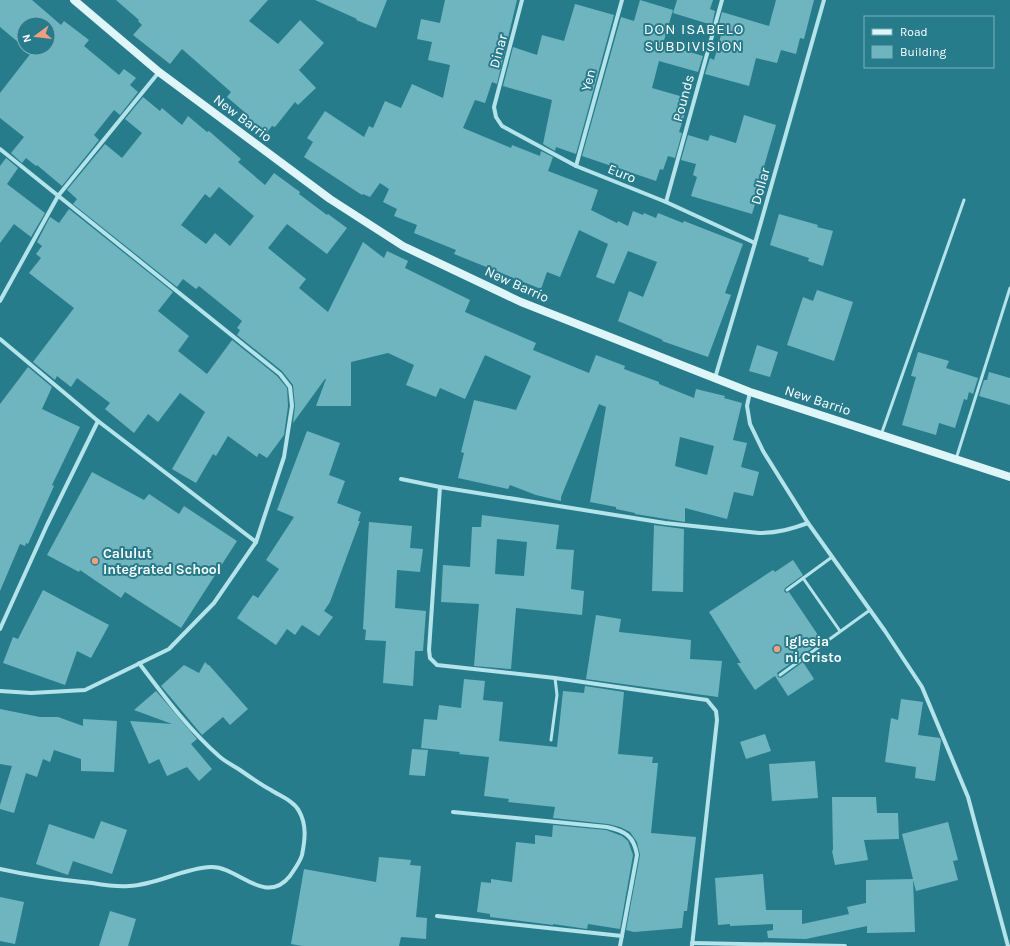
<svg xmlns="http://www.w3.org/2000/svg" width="1010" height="946" viewBox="0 0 1010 946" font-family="Karla,sans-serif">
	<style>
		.building { fill: #6fb5c0; fill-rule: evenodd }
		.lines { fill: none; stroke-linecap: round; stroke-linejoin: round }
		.lane { stroke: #b5e3ea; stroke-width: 3 }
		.street { stroke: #b5e3ea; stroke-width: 4 }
		.secondary { stroke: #e0f5f8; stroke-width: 8 }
		.poi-dot { fill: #f39e7a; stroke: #277c8c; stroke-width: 1.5 }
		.labels { text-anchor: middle; stroke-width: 4; stroke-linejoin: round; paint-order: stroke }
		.street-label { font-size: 14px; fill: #fff; stroke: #277c8c }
		.poi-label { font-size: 14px; font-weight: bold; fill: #fff; stroke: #277c8c; text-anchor: start }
		.neighbourhood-label { font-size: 15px; letter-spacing: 1px; fill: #fff; stroke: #277c8c }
	</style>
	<rect width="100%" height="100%" fill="#277c8c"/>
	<g class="building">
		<path d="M0,0H32L61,25L64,21L89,40L84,46L119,75L124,69L136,78L130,85L138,92L120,115L114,110L94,135L99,140L62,186L37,165L36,166L26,158L22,163L11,153L24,137L0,118V93L31,53L25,48H48V24H24V47L0,27Z"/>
		<path d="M116,0H268L249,21L278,44L300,20L324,43L299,70L316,88L298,105L295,102L275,127L272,126L264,136L245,120L249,116L227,97L231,92L182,49L170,64L133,35L142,25L138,21L139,20Z"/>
		<path d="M315,0H387L376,28L356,20L357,19Z"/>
		<path d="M445,0H517L497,84L492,82L485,103L475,100L463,128L511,148L512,145L540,156L541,151L553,157L548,171L598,190L591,210L617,223L618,221L628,226L633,211L643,215L644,213L656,218L658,213L683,223L684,221L743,244L725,293L731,295L708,357L662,341L663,340L618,321L629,291L643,297L657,262L628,251L614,284L596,277L608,244L579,230L560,277L547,272L541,289L454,254L456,250L414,233L417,225L394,216L397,209L383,202L389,189L380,183L370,197L363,194L362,195L304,157L313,142L307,138L325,111L364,137L369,126L373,128L385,101L401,108L412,84L443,98L450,65L428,60L432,42L417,39L421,19L440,23Z"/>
		<path d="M640,0L673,10L663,44L703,56L698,72L659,61L652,88L687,98L683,112L685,113L679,132L682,133L675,158L668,156L663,170L660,169L656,181L582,156L621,17L634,21Z"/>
		<path d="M677,0H713L710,9L715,11L712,25L673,13Z"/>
		<path d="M776,0H814L804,39L800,38L796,54L781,50L777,63L756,58L749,86L705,74L710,58L714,60L723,28L718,27L722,12L769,26Z"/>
		<path d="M575,4L614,15L576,154L556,147L555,151L543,144L552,100L503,86L513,47L537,55L542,35L564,41Z"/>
		<path d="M143,97L160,111L162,108L182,125L188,116L207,132L209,131L241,159L238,162L265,185L274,173L300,192L299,194L327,215L328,214L347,228L327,254L287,224L268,248L306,279L299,288L328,312L363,242L384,258L387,251L408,261L405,268L470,300L465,312L536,343L533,350L589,373L596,355L625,366L624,369L659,382V384L694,398L696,389L725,396L724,398L742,403L733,440L747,443L741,467L759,472L753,496L734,492L727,519L685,508V522L635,514V513L616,509V507L590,502L606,407L599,404L561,497V501L536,495L510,485L508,489L458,478L464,453L461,452L474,400L516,410L531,376L485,355L465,399L440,388L436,397L406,385L414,365L388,353L351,362V406H316L326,379H325L293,423L295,406L293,385L282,371L237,335L240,330L237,328L242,321L199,286L196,289L183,279L177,287L73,204L77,199L67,190L105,144L122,158L142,133L125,119ZM219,187L254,216L230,246L215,233L206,244L181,225L205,194L210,198ZM680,437L714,446L707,475L675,466Z"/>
		<path d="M744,115L776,125L760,180L762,181L752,214L691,196L697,177L693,175L696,164L681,160L688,135L708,141L710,135L736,143Z"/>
		<path d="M6,158L18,168L7,184L45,213L31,237L14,224L0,243V166Z"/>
		<path d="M69,209L173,292L158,311L189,336L178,351L207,374L232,340L277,376L287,388L288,406L284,435L267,458L259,453L257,457L228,436L216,456L213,454L196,483L172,469L205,412L180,393L158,422L148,414L134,433L105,409L110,403L77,378L71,387L57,376L55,380L33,362L74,308L29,273L41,258L36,254L42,246L37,242L50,217L59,223Z"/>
		<path d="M779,214L818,225L817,227L833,231L823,266L808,261L809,258L770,245Z"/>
		<path d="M817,290L853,302L834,361L787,345L803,297L813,301Z"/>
		<path d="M757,345L778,352L770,377L749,371Z"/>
		<path d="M918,352L949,361L946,368L978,378L973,394L969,392L967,400L964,399L955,428L939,423L936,435L902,425L916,377L911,376Z"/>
		<path d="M28,367L52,387L42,409L80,427L52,485L54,486L28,544L26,543L25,546L20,544L0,591V404Z"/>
		<path d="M989,372L1010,378V405L979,396L984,380H987Z"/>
		<path d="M307,431L340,443L329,475L345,481L337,503L361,512L358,521H360L330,602L324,611L333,617L319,636L302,625L295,635L287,629L276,645L237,618L253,595L258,598L279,569L266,560L294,517L277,510Z"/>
		<path d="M92,472L144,500L149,494L179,514L184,506L237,541L181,628L125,592L121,598L80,570L79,572L47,555Z"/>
		<path d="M482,515L559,525L556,549L574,550L571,589L584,591L582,615L516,608L511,669L474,666L479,604L441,602L443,565L470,567L472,527H481ZM497,539L527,542L524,576L495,574Z"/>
		<path d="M369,522L412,526L410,548L423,549L420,572L397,570L395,608L426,611L423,651H415L413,686L383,683L386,641L365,640L366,630L363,629Z"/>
		<path d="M654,525L684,529L683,592L652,591Z"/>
		<path d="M793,560L803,575L785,588L784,591L786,593L789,592L822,641L777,673L778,677L781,678L803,662L814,679L788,696L775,676L755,690L737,663H741L709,612L773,570L775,572Z"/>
		<path d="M43,590L109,625L91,658L77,651L65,685L3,663L13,637L18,639Z"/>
		<path d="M596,615L621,619L619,632L691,640L690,659L722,661L718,697L586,679Z"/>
		<path d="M205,662L208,665H209L248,709L230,725L223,717L202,735L161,686L184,665L199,673Z"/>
		<path d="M464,679L485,681L483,700L503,702L499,741L557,747L563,691L584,693L585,686L624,692L618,754L653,757L652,763H658L651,833L696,837L687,911H684L682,928L634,932L626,930L640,855L637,842L630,832L620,827L608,824L553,818L555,807L508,802L509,799L484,796L489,757L459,754L460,752L421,748L424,719L437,720L439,705L461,708Z"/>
		<path d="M156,691L197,739L191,744L212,769L199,781L187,767L167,776L159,759L149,764L130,721L172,724L134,710Z"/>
		<path d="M901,699L923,702L918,735L940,738L941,741L935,781L915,778L916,767L885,762L891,718L898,720Z"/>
		<path d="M0,709L40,717H58L83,726V719L117,721L114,772L81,771V759L54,750L50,762L43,759L37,777L26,773L14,813L0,809V805L12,766L0,764Z"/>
		<path d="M765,734L771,751L746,759L740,742Z"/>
		<path d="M412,749L428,750L425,776L409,775Z"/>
		<path d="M815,761L818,798L772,801L769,764Z"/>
		<path d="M832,797H876L877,813H898L899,839L864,840L868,860L835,865L832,851L833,850Z"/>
		<path d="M101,821L127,830L112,874L73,861L68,875L36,864L49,824L94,839Z"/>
		<path d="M948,822L958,860L953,861L958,880L916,891L913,880L915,932L867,933V926L806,939L768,938L767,931L773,930V924L730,926V924L718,925L715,878L763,874L766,910H802V924L849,914L847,907L866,903V880L913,879L902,834Z"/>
		<path d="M553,825L606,830L622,836L628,841L633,855L620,929L588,924L587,929L553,924V925L537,923L490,917V914L477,912L481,882L491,883V879L512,882L516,842L535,844V835L552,837Z"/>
		<path d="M379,857L411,860L410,865L421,866L416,917L427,918L426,939L401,937L399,946H302L291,944L304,869L376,882Z"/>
		<path d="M0,897L24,902L15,944L0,941Z"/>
		<path d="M110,911L136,919L128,946H99Z"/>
	</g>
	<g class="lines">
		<g class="lane">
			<path d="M881,435L964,200"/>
			<path d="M956,459L1010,288"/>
			<path d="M803,578L840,631"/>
			<path d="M787,590L832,557"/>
			<path d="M780,675L870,610"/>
			<path d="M551,740L557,695L555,678"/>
		</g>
		<g class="street">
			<path d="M522,0L494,107L496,117L502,126L576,166L666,202L755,243"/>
			<path d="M0,149L280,374L290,387L292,406L284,457L256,542L214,603L169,649L85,690L31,693L0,691"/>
			<path d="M576,166L622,0"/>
			<path d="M666,202L722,0"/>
			<path d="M0,301L58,196L159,72"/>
			<path d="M0,339L98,421L256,542"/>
			<path d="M715,378L755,243L824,0"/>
			<path d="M750,392L747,406L750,424L763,451L808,523L885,631L922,687L968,797L1008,946"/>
			<path d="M401,479L440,487L665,523L759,533C778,533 791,529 808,523"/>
			<path d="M440,487L429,650L430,658L437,665L555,678L707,700L716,711L717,720L692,946"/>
			<path d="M0,629L47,525L98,421"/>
			<path d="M453,812L607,827C625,831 634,836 637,855L620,946"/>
			<path d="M0,869C31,876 61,880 92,883C104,885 117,887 129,886C157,885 183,868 211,867C238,866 265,907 290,876C294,870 300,862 302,855C305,840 307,825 299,811C294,801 280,796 271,790C260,784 250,777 240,770C234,766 226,762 220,757C189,730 164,696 139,663"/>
			<path d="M437,916L622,936"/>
			<path d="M692,943L845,946"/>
		</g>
		<path class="secondary" d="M74,0L159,72L330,199L403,246L521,302L750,392L1010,477"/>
	</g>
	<g class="poi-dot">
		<circle cx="95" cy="561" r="4"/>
		<circle cx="777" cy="649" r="4"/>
	</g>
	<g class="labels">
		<g class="street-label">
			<text transform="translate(498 51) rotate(-75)" y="5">Dinar</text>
			<text transform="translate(588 80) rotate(-75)" y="5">Yen</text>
			<text transform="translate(683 98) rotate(-75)" y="5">Pounds</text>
			<text transform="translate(243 118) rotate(37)" y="5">New Barrio</text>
			<text transform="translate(622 173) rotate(22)" y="5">Euro</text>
			<text transform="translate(760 186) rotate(-74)" y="5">Dollar</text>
			<text transform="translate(517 284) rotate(24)" y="5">New Barrio</text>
			<text transform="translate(818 400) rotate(18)" y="5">New Barrio</text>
		</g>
		<g class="poi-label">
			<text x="103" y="558">Calulut<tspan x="103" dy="16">Integrated School</tspan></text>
			<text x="785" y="646">Iglesia<tspan x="785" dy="16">ni Cristo</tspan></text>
		</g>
		<g class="neighbourhood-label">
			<text x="694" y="34">DON ISABELO<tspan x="694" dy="17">SUBDIVISION</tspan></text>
		</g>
	</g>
	<rect x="864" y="16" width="130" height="52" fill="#277c8c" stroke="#7db0ba"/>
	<rect x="872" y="29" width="20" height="6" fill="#e0f5f8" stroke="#7db0ba"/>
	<text x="900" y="36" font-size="12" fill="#ffffff">Road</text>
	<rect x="872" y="46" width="20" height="12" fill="#6fb5c0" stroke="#7db0ba"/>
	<text x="900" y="56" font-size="12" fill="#ffffff">Building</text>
	<g transform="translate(36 36) rotate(255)"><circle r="19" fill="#277c8c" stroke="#7db0ba"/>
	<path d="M0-3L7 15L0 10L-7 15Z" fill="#f39e7a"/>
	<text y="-6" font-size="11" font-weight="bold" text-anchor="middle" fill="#ffffff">N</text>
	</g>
</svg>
